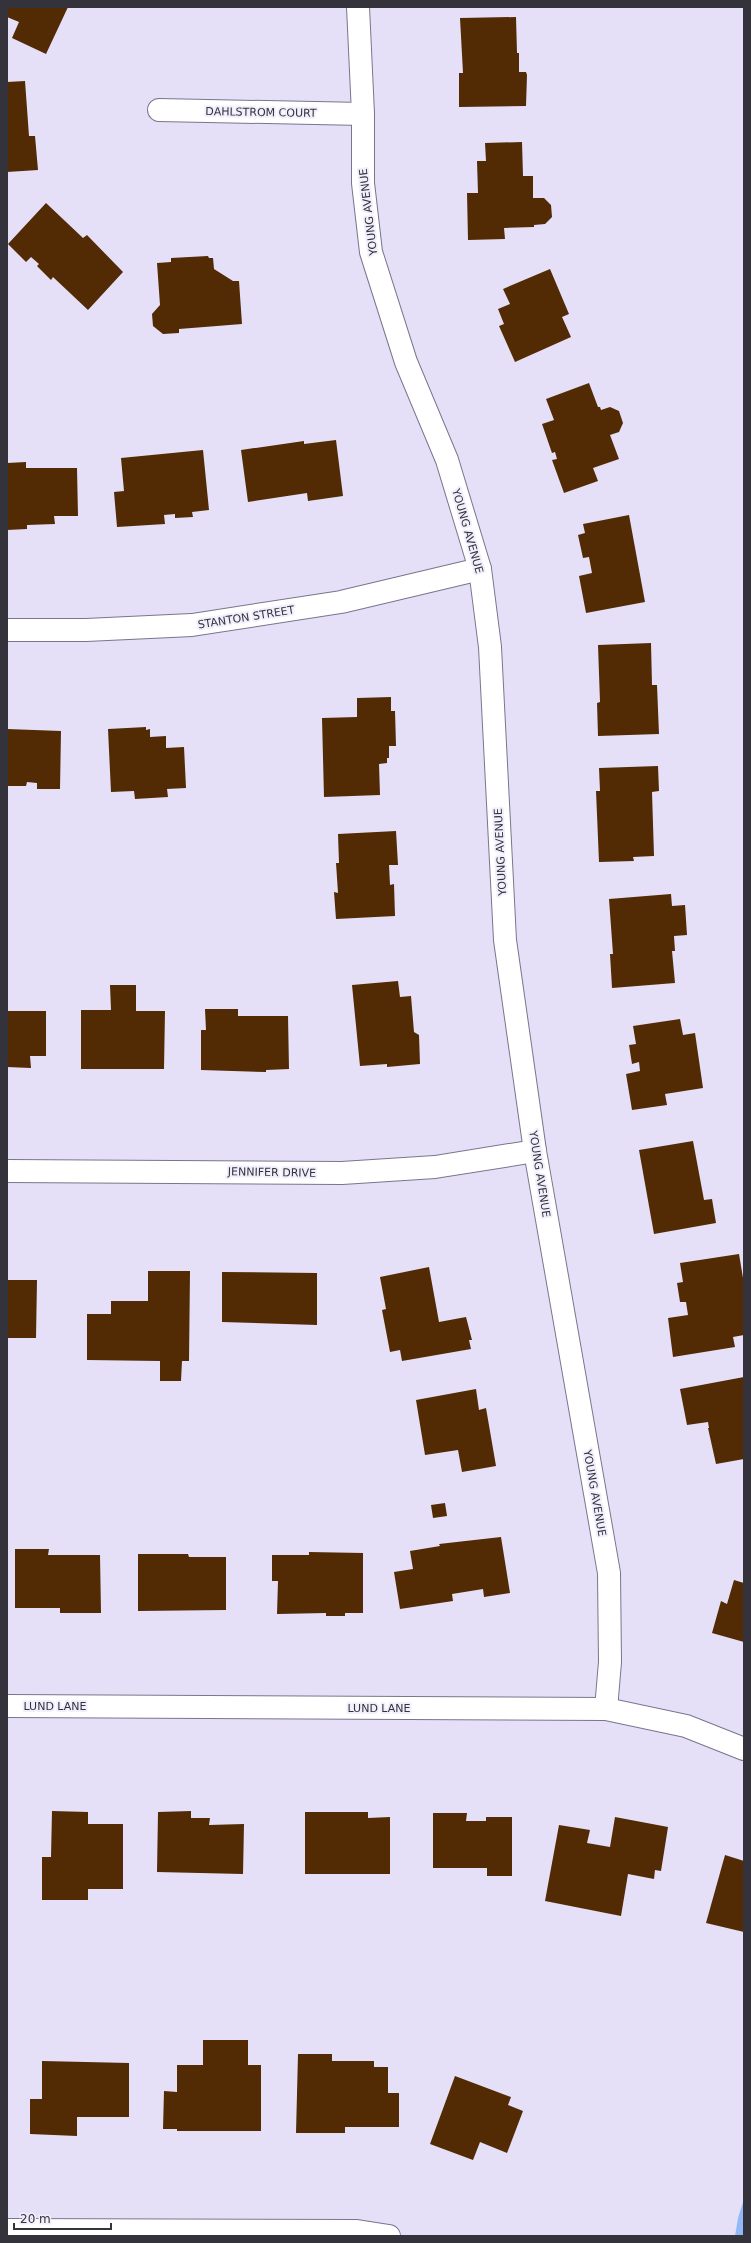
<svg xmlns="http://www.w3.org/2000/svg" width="751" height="2243" viewBox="0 0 751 2243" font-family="'DejaVu Sans',sans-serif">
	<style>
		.water { fill: #92b9f5 }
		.building { fill: #522a03 }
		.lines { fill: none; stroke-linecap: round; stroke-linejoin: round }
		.minor-casing { stroke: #7a758b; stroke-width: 24 }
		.minor { stroke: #fff; stroke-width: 22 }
		.labels { text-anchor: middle; stroke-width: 4; stroke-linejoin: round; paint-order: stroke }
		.street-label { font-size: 11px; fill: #34323b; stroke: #f2effd }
	</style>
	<rect width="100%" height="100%" fill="#e5e0f8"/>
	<path class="water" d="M744,2199V2236H735L738,2218Z"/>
	<g class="building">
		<path d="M7,7H68L46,54L12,38L19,22L7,17Z"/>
		<path d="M516,17L517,53H519V72H526L527,75L526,106L459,107V73H463L460,18Z"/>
		<path d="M25,81L29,136H35L38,170L7,172V82Z"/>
		<path d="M522,142L523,176H533V198H544L551,205L552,217L545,224L534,225V227L504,228L505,239L468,240L467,193H478L477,161H486L485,143Z"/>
		<path d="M46,203L83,238L87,235L123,272L88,310L53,277L51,280L37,266L39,264L31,257L26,262L8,244Z"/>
		<path d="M208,256L209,258H213L214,269L233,281H239L242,324L179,329V333L163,334L153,326L152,314L160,305L157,263L171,262V258Z"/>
		<path d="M550,269L569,314L562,317L571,337L515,362L499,326L504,324L498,309L510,304L503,289Z"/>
		<path d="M589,383L598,407H600L601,410L610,407L619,411L623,423L619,432L610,435L619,459L593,468L598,481L564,493L552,460L557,459L555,452L552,453L542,424L554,420L546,399Z"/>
		<path d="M336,440L343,496L308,501L307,493L248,502L241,450L304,441V444Z"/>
		<path d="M203,450L209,510L192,512L193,517L175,518V514L164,515L165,524L117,527L114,492L124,491L121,458Z"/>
		<path d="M26,462V468H77L78,516H54L55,524L27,525V529L7,530V463Z"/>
		<path d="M629,515L645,602L586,613L579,576L592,573L589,557L583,558L578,535L585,533L583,524Z"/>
		<path d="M651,643L652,685H657L659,734L598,736L597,703L600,702L598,645Z"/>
		<path d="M391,697V711H395L396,746H389V758H387V763L379,764L380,795L324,797L322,718L357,717V698Z"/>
		<path d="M146,727V730L150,729V737L166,736V748L184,747L186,788L167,789L168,797L135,799L134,791L111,792L108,729Z"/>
		<path d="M7,729L61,731L60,789H37V783L27,782L26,786H7Z"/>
		<path d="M658,766L659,791L652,792L654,856L633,857L634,861L599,862L596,791H600L599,768Z"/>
		<path d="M396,831L398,865H389L390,885L394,884L395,916L336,919L334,892L338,893L336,863H339L338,834Z"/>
		<path d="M671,894L672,906L685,905L687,935L674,936L675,951H672L675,983L612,988L610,954H613L609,899Z"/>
		<path d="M398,981L400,997L411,996L414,1032L419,1035L420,1064L387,1067V1064L360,1066L352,985Z"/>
		<path d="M110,985H136V1011H165L164,1069H81V1010H111Z"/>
		<path d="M205,1009H238V1016H288L289,1069L266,1070V1072L201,1070V1030H206Z"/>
		<path d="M7,1011H46V1056H30L31,1068L7,1067Z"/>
		<path d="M680,1019L683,1035L695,1033L703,1088L665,1094L667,1105L632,1110L626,1074L640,1071L639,1062L632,1064L629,1045L636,1044L633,1026Z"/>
		<path d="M693,1141L704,1200L712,1199L716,1223L654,1234L639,1150Z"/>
		<path d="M739,1254L744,1284V1335L733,1337L735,1347L673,1357L668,1318L688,1315L686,1302H680L677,1283L683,1282L680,1263Z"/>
		<path d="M429,1267L439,1322L466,1317L472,1340H469L471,1349L402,1361L400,1350L390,1352L382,1310L386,1309L380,1277Z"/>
		<path d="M148,1271H190L189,1361H182L181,1381H160V1361L87,1360V1314H111V1301H148Z"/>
		<path d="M222,1272L317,1273V1325L222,1322Z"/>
		<path d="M7,1280H37L36,1338H7Z"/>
		<path d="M744,1377V1459L716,1464L708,1428H709L708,1422L687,1425L680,1389Z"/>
		<path d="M476,1389L479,1410L486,1408L496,1466L462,1472L458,1450L425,1455L416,1400Z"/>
		<path d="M445,1503L447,1516L433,1518L431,1505Z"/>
		<path d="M501,1537L510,1593L484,1597L483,1589L452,1594L453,1601L400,1609L394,1572L413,1569L410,1551L440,1546L439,1544Z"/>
		<path d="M15,1549H49L48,1555H100L101,1613H60V1608H15Z"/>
		<path d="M309,1552L363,1553V1613H345V1616H326V1613L277,1614L278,1581H272V1555H309Z"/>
		<path d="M138,1554H188L189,1557H226V1610L138,1611Z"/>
		<path d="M734,1580L744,1583V1642L712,1633L721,1601L727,1604Z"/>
		<path d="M52,1811L88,1812V1824H123V1889H88V1900H42V1857H51Z"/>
		<path d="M191,1811V1818H210L209,1825L244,1824L243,1874L157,1872L158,1812Z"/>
		<path d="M305,1812H368V1818L390,1817V1874H305Z"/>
		<path d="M433,1813H467L466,1821H486V1817H512V1876H487V1868H433Z"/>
		<path d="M615,1817L668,1827L661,1871L655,1870L654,1879L628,1874L621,1916L545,1901L559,1825L590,1830L587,1843L610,1847Z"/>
		<path d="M725,1855L744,1861V1932L706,1923Z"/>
		<path d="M203,2040H248V2065H261V2131H177V2129H163L164,2091L177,2092V2065H203Z"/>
		<path d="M298,2054H332V2061H374V2067H388V2093H399V2127H345V2133H296Z"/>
		<path d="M42,2061L129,2063V2117H77V2136L30,2134V2099H42Z"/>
		<path d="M455,2076L511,2097L508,2105L523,2111L507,2153L480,2142L473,2160L430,2144Z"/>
	</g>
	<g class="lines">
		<g class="minor-casing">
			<g id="minor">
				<path d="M358,7L363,114V183L371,252L406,362L447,460L480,569L490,647L505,940L535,1151L609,1573L610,1662L606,1709"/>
				<path d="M159,110L363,114"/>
				<path d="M7,630H86L192,625L341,602L480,569"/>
				<path d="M7,1171L342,1173L435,1167L535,1151"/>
				<path d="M7,1706L606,1709L686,1726L744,1749"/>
				<path d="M7,2230L357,2231L389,2236"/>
			</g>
		</g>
		<use href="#minor" class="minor"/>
	</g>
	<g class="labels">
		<g class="street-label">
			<text transform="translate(261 112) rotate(1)" y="4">DAHLSTROM COURT</text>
			<text transform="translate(368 212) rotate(-97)" y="4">YOUNG AVENUE</text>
			<text transform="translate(468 531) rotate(74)" y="4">YOUNG AVENUE</text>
			<text transform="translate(246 617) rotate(-9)" y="4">STANTON STREET</text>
			<text transform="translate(500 852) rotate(-93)" y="4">YOUNG AVENUE</text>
			<text transform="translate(272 1172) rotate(1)" y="4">JENNIFER DRIVE</text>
			<text transform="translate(540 1174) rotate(81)" y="4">YOUNG AVENUE</text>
			<text transform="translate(595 1493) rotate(80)" y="4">YOUNG AVENUE</text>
			<text x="55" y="1710">LUND LANE</text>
			<text x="379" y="1712">LUND LANE</text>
		</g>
	</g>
	<rect width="751" height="2243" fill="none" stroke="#34323b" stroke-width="16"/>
	<path d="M14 2223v6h97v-6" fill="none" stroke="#34323b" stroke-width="2"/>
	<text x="20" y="2223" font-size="12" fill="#34323b" stroke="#f2effd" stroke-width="3" paint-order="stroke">20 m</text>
</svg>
